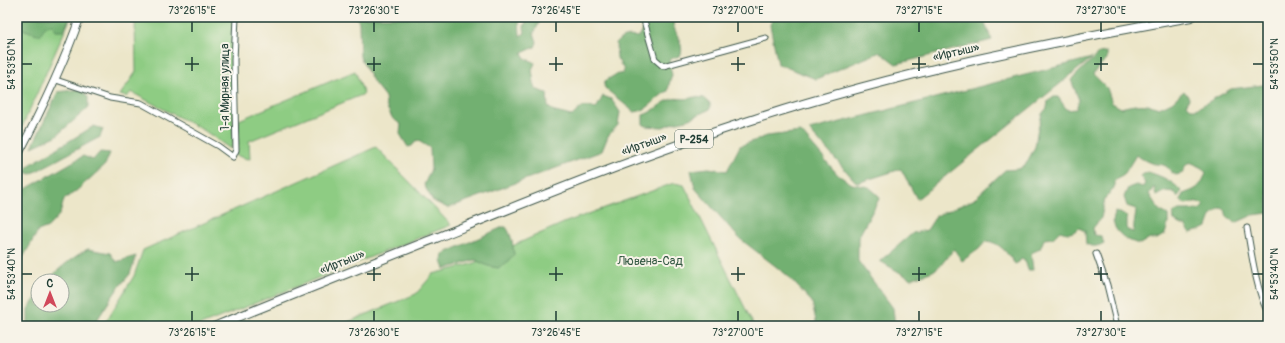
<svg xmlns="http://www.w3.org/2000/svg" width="1285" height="343" viewBox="0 0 1285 343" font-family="Pangolin,sans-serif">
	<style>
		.green { fill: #8ecc83; stroke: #56845c }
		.forest { fill: #72b071; stroke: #487652 }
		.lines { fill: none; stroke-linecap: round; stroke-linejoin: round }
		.minor-casing { stroke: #3e564a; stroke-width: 7 }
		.major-casing { stroke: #3e564a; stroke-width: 9 }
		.highway-casing { stroke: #3e564a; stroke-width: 10 }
		.minor { stroke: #fff; stroke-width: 5 }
		.major { stroke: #fff; stroke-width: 7 }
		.highway { stroke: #fff; stroke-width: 8 }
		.ticks { fill: none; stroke: #1f3d34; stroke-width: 1.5 }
		.labels { text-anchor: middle; stroke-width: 4; stroke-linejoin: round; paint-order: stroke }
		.shield { fill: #f7f3e8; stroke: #60746a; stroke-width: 1 }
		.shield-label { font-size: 11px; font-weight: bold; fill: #1f3d34 }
		.street-label { font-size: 12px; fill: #1f3d34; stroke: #f7f3e8 }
		.park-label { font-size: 12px; fill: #355a44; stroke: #f7f3e8 }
		.neatline { fill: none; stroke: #1f3d34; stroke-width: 1.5 }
		.ticks-label { font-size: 10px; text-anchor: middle; fill: #1f3d34 }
	</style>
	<rect width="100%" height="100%" fill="#f7f3e8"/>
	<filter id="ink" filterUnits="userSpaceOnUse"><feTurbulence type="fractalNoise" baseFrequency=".025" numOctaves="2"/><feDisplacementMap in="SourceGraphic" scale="8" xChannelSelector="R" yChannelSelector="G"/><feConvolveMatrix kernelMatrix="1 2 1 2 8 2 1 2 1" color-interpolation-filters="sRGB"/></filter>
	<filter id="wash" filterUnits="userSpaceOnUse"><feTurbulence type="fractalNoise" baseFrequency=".012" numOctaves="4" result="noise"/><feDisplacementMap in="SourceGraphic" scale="16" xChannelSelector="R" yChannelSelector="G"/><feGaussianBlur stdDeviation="0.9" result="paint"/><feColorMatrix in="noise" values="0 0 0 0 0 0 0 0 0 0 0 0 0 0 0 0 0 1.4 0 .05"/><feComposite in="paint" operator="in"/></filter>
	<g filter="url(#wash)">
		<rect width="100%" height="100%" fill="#ece6c9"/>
		<g class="green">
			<path d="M17,17H71L17,138Z"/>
			<path d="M135,17H234L233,144L231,148H229L205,131L131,92L127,97L120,95L136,72Z"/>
			<path d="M355,71L364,94L249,141L250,159L243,158L236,155L238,150L239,120Z"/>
			<path d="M376,147L451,225L198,326H103L134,276L143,250Z"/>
			<path d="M674,183L684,185L754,326H338L416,294L433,274L472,264L566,222Z"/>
		</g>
		<g class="forest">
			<path d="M17,17H69V19L64,31H55L53,25C45,25 44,28 40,35L19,28L17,26Z"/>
			<path d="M356,17H521L519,20L520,36L525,33L524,27L528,17H534L539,23L534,33L537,42L535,47L522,53L525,58L535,63L532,70L535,89L547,93L548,107L555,112L572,116L582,107H590L596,109L603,96L611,99L620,112L618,125L608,136L602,151L448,208L433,201L424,185L431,169L430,148L417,140L412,146L408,147L400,134L401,124L393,119L386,106L385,97L374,83L360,57L359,22Z"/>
			<path d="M650,17H660L667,22L668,17H674C669,29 685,40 681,55L671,59L669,61L672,75L670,80L668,91C664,93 660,96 657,99C649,106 645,111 634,112L606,89L604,86L605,81L615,75L623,73L624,70L617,58L616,43C623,35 629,36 638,37C644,31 645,23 650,17Z"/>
			<path d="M773,17H982L992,40L896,64L880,52L816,79L778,64L770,25Z"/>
			<path d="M1107,52V59L1101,64L1093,74L1107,88L1112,103L1121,108C1135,104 1146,103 1159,108L1172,102L1184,91L1189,98L1187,104L1191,109H1196L1231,89L1263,85L1268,88V213L1253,215L1235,223L1227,217L1225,209L1221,208C1210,214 1211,216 1207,227L1201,230L1190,233L1186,226L1179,224L1174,220L1173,213L1179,210H1200L1204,205L1198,202L1185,204L1180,200L1183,194C1197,189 1200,188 1206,173L1202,168L1190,162L1185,166L1183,173L1176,175C1170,172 1171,171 1167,167C1162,163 1156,165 1151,163C1145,161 1141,158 1136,155L1125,173L1114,181V188L1105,198L1101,218L1093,228L1094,235L1101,236L1104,243C1097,247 1093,247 1086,244L1085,231L1079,228C1072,234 1069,234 1060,231L1053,238L1044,239L1040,249L1031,253L1033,270H1028L1025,260L1021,259L1019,262L1015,264C1007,253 1000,242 986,241L979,249L962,261L954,249L940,266L933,271L911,279L880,261L913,233L927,230L936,216L973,200L1005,170L1019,169L1026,164L1035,147L1037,133L1042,114L1047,108L1048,101L1054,97H1058L1067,110L1076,109L1079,100L1071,80L1099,53Z"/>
			<path d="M1092,58L917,199L901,169L857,183L809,130Z"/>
			<path d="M81,89L88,97V108L56,136L32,147L58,92Z"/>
			<path d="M694,97L704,98L710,103V109L687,120L673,123L663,127L646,126L643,124V115C654,112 661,102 672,99C680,97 683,101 694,97Z"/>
			<path d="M94,126L103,129L100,137L31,174L25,172L28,166Z"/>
			<path d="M801,132L838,175L852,184L869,187L880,197L858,238V261L893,308L895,326H817L812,302L787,275L739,238L695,188L691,170L709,168L727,171L740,146L767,136Z"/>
			<path d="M100,152L110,153L105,165L75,192L64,199L60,214L48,227L38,231L21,261L17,194L83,156L93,160Z"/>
			<path d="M1148,172C1161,176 1173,181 1181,191L1178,197L1174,192L1165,191L1156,196L1154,187L1149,194L1159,210L1168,215V224L1165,234L1157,239H1148L1140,244C1129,242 1115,234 1113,221C1113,219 1115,215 1115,212L1124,214L1127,217V230L1134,232C1133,223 1136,218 1136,209L1127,206L1124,197L1128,188L1136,185L1143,187L1145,183L1140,176Z"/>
			<path d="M503,227H506C512,235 513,246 514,255L509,261L498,268L488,266L475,260L445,269L442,261L443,254Z"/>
			<path d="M88,249L110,253L116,262L136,256L130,274L118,288L93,326H28V309L38,295V305H62V281H48C56,270 76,255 88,249Z"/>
		</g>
	</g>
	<g filter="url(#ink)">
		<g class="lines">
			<g class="minor-casing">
				<g id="minor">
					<path d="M643,17L655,59L663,66L766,38"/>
					<path d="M56,80L110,98L141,103L218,146L233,157L236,150L234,60L236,17"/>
					<path d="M1247,228C1251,251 1257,294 1268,312"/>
					<path d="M1096,254L1107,285L1117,326"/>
				</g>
			</g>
			<g class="major-casing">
				<path id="major" d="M17,157C41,111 63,66 80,17"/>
			</g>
			<g class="highway-casing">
				<path id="highway" d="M216,326C289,296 363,267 436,238C541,196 647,153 755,119C897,73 1045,43 1191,17"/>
			</g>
			<use href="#minor" class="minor"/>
			<use href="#major" class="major"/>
			<use href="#highway" class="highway"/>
		</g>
	</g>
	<path class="ticks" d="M192,22V32M374,22V32M556,22V32M738,22V32M919,22V32M1101,22V32M192,57V71M374,57V71M556,57V71M738,57V71M919,57V71M1101,57V71M22,64H32M185,64H199M367,64H381M549,64H563M731,64H745M912,64H926M1094,64H1108M1253,64H1263M192,267V281M374,267V281M556,267V281M738,267V281M919,267V281M1101,267V281M22,274H32M185,274H199M367,274H381M549,274H563M731,274H745M912,274H926M1094,274H1108M1253,274H1263M192,311V321M374,311V321M556,311V321M738,311V321M919,311V321M1101,311V321"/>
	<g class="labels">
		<rect class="shield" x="675" y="130" width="38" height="18" rx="3"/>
		<g class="shield-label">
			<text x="694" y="143">Р-254</text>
		</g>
		<g class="street-label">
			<text transform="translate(956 52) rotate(-13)" y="4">«Иртыш»</text>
			<text transform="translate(225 87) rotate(-90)" y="4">1-я Мирная улица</text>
			<text transform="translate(644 144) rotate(-20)" y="4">«Иртыш»</text>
			<text transform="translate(342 262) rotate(-22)" y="4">«Иртыш»</text>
		</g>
		<g class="park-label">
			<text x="650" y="265">Лювена-Сад</text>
		</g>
	</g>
	<rect width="1285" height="343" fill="none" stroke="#f7f3e8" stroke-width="44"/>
	<g transform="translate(50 293)"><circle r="19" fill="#f7f3e8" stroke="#a1aaa0"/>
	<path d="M0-3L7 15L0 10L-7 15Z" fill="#d1495b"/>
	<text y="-6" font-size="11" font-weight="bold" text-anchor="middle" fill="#1f3d34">С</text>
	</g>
	<rect x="22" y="22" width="1241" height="299" class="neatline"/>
	<g class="ticks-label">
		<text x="192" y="14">73°26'15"E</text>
		<text x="374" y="14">73°26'30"E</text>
		<text x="556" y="14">73°26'45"E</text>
		<text x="738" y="14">73°27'00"E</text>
		<text x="919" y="14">73°27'15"E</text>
		<text x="1101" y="14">73°27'30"E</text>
		<text transform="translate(11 64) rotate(-90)" y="4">54°53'50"N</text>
		<text transform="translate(1274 64) rotate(-90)" y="4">54°53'50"N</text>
		<text transform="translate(11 274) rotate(-90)" y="4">54°53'40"N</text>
		<text transform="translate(1274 274) rotate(-90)" y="4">54°53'40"N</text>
		<text x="192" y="336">73°26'15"E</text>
		<text x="374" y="336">73°26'30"E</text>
		<text x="556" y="336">73°26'45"E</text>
		<text x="738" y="336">73°27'00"E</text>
		<text x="919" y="336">73°27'15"E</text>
		<text x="1101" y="336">73°27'30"E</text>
	</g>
</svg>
